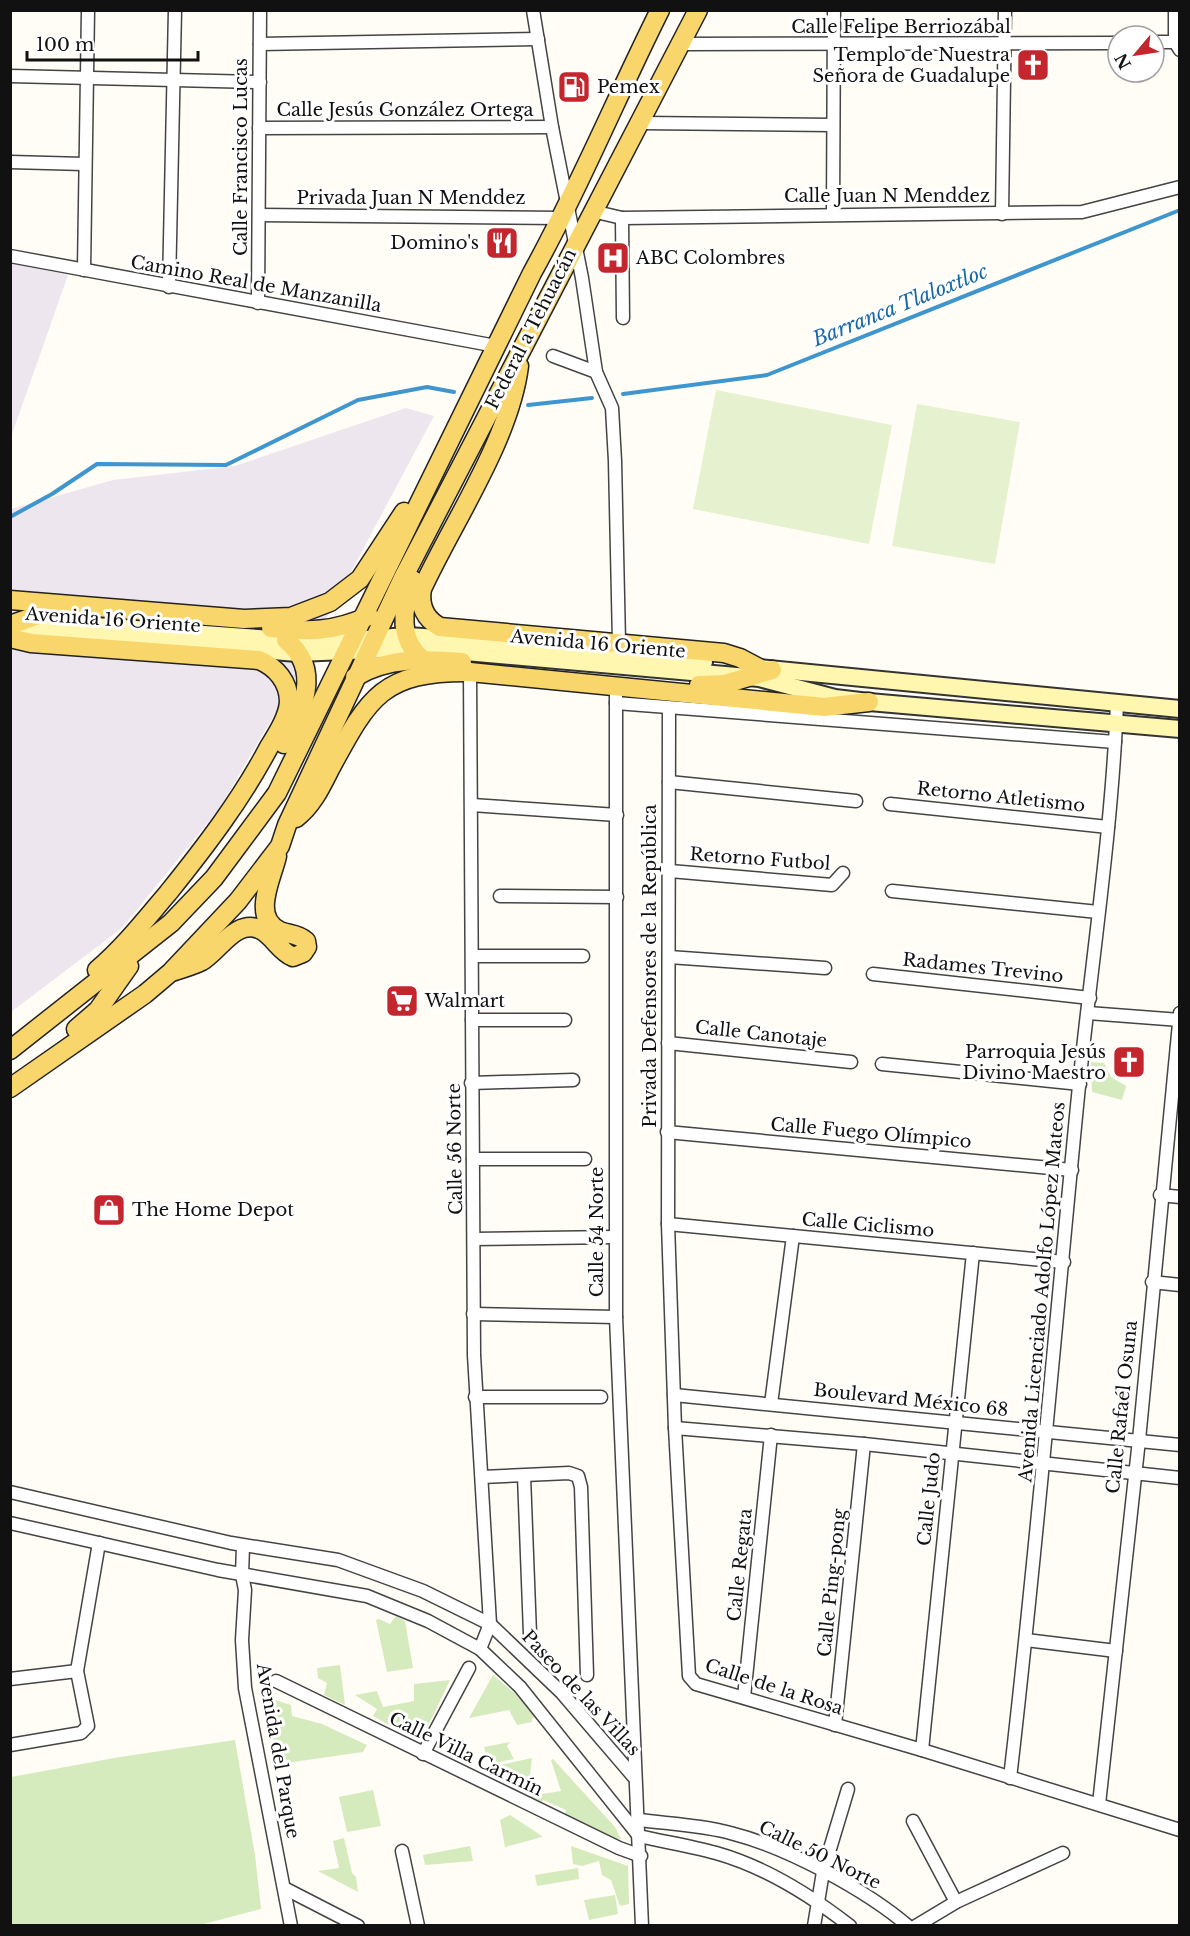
<svg xmlns="http://www.w3.org/2000/svg" width="1190" height="1936" viewBox="0 0 1190 1936" font-family="'Libre Baskerville',serif">
	<style>
		.industrial { fill: #eee6ef }
		.green { fill: #d5ebbd }
		.pitch { fill: #e6f2cf }
		.lines { fill: none; stroke-linecap: round; stroke-linejoin: round }
		.stream { stroke: #3f96cf; stroke-width: 4 }
		.street-casing { stroke: #444; stroke-width: 15 }
		.secondary-casing { stroke: #333; stroke-width: 20 }
		.primary-casing { stroke: #222; stroke-width: 21 }
		.street { stroke: #fff; stroke-width: 12 }
		.secondary { stroke: #fff6b0; stroke-width: 16 }
		.primary { stroke: #f9d66b; stroke-width: 18 }
		.labels { text-anchor: middle; stroke-width: 6; stroke-linejoin: round; paint-order: stroke }
		.street-label { font-size: 18px; fill: #111; stroke: #fff }
		.poi-label { font-size: 18px; fill: #111; stroke: #fff; text-anchor: start }
		.water-label { font-size: 20px; font-style: italic; fill: #1768a6; stroke: #fff }
	</style>
	<rect width="100%" height="100%" fill="#fffdf5"/>
	<g class="industrial">
		<path d="M11,263L68,275L11,437L10,263Z"/>
		<path d="M406,408L434,416L279,707L219,809L122,928L11,1012V509L113,480L235,466Z"/>
	</g>
	<g class="green">
		<path d="M1091,1062L1104,1063L1111,1077L1126,1086L1122,1100L1092,1092Z"/>
		<path d="M396,1616L405,1621L413,1668L387,1672L376,1620L379,1619L390,1624Z"/>
		<path d="M340,1665L345,1705L324,1695L327,1683L318,1678L317,1668Z"/>
		<path d="M493,1675L538,1713L539,1717L532,1718V1722L517,1725L509,1710L469,1718Z"/>
		<path d="M450,1680L427,1728L407,1718L398,1730L373,1716L377,1709L355,1695L377,1691L383,1707L414,1701V1684Z"/>
		<path d="M272,1699L291,1705L292,1716L322,1724L367,1745L363,1752L286,1763L281,1745L272,1738L268,1707Z"/>
		<path d="M235,1740L255,1855L261,1909L200,1925H11V1777L120,1757Z"/>
		<path d="M510,1742L507,1746L514,1759L489,1764L484,1747Z"/>
		<path d="M532,1758L530,1775L535,1776L534,1780L495,1766Z"/>
		<path d="M553,1759L615,1827L621,1839L590,1837L564,1819L566,1810L543,1800L539,1806L524,1797L561,1791L551,1760Z"/>
		<path d="M373,1790L381,1826L347,1832L339,1797Z"/>
		<path d="M510,1815L542,1836V1837L505,1847L500,1820Z"/>
		<path d="M344,1838L352,1873L356,1877L358,1892L318,1871L339,1868L333,1841Z"/>
		<path d="M470,1846L473,1861L425,1865L423,1855Z"/>
		<path d="M571,1846L628,1866L629,1904L620,1906L611,1880L602,1875L599,1861L582,1866L573,1864Z"/>
		<path d="M578,1868L579,1879L537,1886L535,1875Z"/>
		<path d="M615,1895L618,1914L589,1920L584,1900Z"/>
	</g>
	<g class="pitch">
		<path d="M716,390L892,425L869,544L693,509Z"/>
		<path d="M917,404L1020,422L995,564L892,546Z"/>
	</g>
	<g class="lines">
		<g class="stream">
			<path d="M623,394L767,375L1180,210"/>
			<path d="M528,405L592,398"/>
			<path d="M10,517L52,494L97,464L226,465L358,400L427,387L454,392"/>
		</g>
		<g class="street-casing">
			<g id="street">
				<path d="M533,10L552,127L582,278L596,372L612,408L615,461L619,642"/>
				<path d="M1175,10V42L1180,50"/>
				<path d="M1154,42H1175"/>
				<path d="M260,44L538,39"/>
				<path d="M683,44L1118,43"/>
				<path d="M10,76L260,82"/>
				<path d="M641,123L833,125"/>
				<path d="M259,128L552,127"/>
				<path d="M10,162L84,164"/>
				<path d="M592,211L622,218L1082,212L1180,187"/>
				<path d="M833,213L834,10"/>
				<path d="M1002,214L1005,10"/>
				<path d="M259,215L563,218"/>
				<path d="M622,218L623,318"/>
				<path d="M10,256L496,346"/>
				<path d="M84,270L88,10"/>
				<path d="M169,287L175,10"/>
				<path d="M258,303L260,10"/>
				<path d="M553,356L596,372"/>
				<path d="M470,672L474,1355L490,1624L480,1649"/>
				<path d="M616,688V1317L642,1926"/>
				<path d="M616,703L1115,742"/>
				<path d="M669,708L668,1224L675,1428L689,1676L696,1684L922,1750L1180,1830"/>
				<path d="M669,782L856,801"/>
				<path d="M890,804L1108,827"/>
				<path d="M472,805L617,815"/>
				<path d="M670,871L832,885L843,873"/>
				<path d="M892,891L1098,912"/>
				<path d="M500,896L617,897"/>
				<path d="M473,956H583"/>
				<path d="M669,957L825,968"/>
				<path d="M873,974L1090,998"/>
				<path d="M1088,1013L1180,1020"/>
				<path d="M472,1020H565"/>
				<path d="M668,1043L851,1062"/>
				<path d="M882,1064L1080,1084"/>
				<path d="M471,1083L573,1080"/>
				<path d="M667,1132L1072,1170"/>
				<path d="M473,1159H585"/>
				<path d="M1160,1195L1180,1197"/>
				<path d="M668,1224L1064,1262"/>
				<path d="M474,1239L615,1237"/>
				<path d="M1152,1282L1180,1285"/>
				<path d="M473,1314L616,1317"/>
				<path d="M674,1395L1180,1445"/>
				<path d="M475,1397H601"/>
				<path d="M771,1404L793,1236"/>
				<path d="M675,1428L864,1444L1180,1478"/>
				<path d="M524,1476L530,1634"/>
				<path d="M482,1477L569,1473L578,1476L581,1487L587,1675"/>
				<path d="M10,1492L231,1543L338,1560L423,1591L490,1624L562,1693L633,1776"/>
				<path d="M10,1523L218,1570L367,1596L428,1621L480,1649L520,1687L639,1836"/>
				<path d="M243,1546L242,1575L245,1590L242,1640L245,1688L291,1926"/>
				<path d="M1026,1640L1116,1651"/>
				<path d="M10,1679L77,1671"/>
				<path d="M276,1681L619,1848L641,1856"/>
				<path d="M744,1697L771,1435"/>
				<path d="M835,1725L864,1444"/>
				<path d="M10,1745L81,1733L88,1726L77,1671L99,1543"/>
				<path d="M922,1750L973,1253"/>
				<path d="M423,1754L469,1668"/>
				<path d="M1010,1778C1037,1548 1056,1317 1079,1086C1092,958 1112,831 1117,702"/>
				<path d="M1099,1804L1139,1440L1180,1013"/>
				<path d="M639,1820C670,1824 703,1825 734,1834C788,1848 866,1890 908,1926"/>
				<path d="M913,1821L956,1902"/>
				<path d="M639,1836C665,1842 691,1846 716,1853C766,1867 810,1895 850,1926"/>
				<path d="M402,1851L418,1926"/>
				<path d="M286,1889L358,1926"/>
				<path d="M814,1926L823,1872L848,1789"/>
				<path d="M916,1926L956,1902L1063,1853"/>
			</g>
		</g>
		<g class="secondary-casing">
			<g id="secondary">
				<path d="M27,621L286,640H353L407,636L455,639L704,662"/>
				<path d="M10,633L69,634L297,653L421,648L759,678L835,698L869,702L1180,729"/>
				<path d="M759,668L1180,709"/>
			</g>
		</g>
		<g class="primary-casing">
			<g id="primary">
				<path d="M519,366C510,439 453,522 422,589C419,606 425,619 440,627L724,653L740,658L759,668"/>
				<path d="M413,580C401,609 398,643 427,663"/>
				<path d="M10,600L244,619L291,617L330,602L360,579L404,512"/>
				<path d="M10,625L47,612L64,610"/>
				<path d="M271,628C309,632 333,632 369,616"/>
				<path d="M10,638L31,643L259,660C276,667 289,682 289,702C288,717 277,734 269,747C241,800 205,847 168,893C145,920 124,947 97,970"/>
				<path d="M355,677C388,657 425,659 462,662"/>
				<path d="M699,685L725,684L772,670"/>
				<path d="M284,744C302,712 323,670 286,640"/>
				<path d="M296,818C312,806 321,787 330,769C369,697 382,671 470,672L824,707L869,702"/>
				<path d="M175,971C184,968 194,965 202,961C219,951 237,917 261,930C275,938 279,951 293,957L303,953L307,947L306,941C297,933 289,935 280,931C250,918 273,876 277,856"/>
				<path d="M76,1029L98,1010L129,966"/>
				<path d="M10,1050L171,923L214,878L277,793L532,273C579,188 616,98 660,10"/>
				<path d="M10,1088L145,994L171,972L238,901L280,846L287,825L402,580L698,10"/>
			</g>
		</g>
		<use href="#street" class="street"/>
		<use href="#secondary" class="secondary"/>
		<use href="#primary" class="primary"/>
	</g>
	<defs>
		<g id="church-square" transform="scale(1.725)"><rect x="-9" y="-9" width="18" height="18" rx="4" fill="#c4262e" stroke="#fff"/><path d="M-1.2-6h2.4v3.5h3.3v2.4h-3.3V6h-2.4V-.1h-3.3v-2.4h3.3Z" fill="#fff"/></g>
		<g id="fuel-square" transform="scale(1.725)"><rect x="-9" y="-9" width="18" height="18" rx="4" fill="#c4262e" stroke="#fff"/><path d="M-5.5-6h7V0h2V4h1.3V-2.5L3-4.5l.8-.8L6-3V5H2.5V1h-1V6h-7ZM-4.2-4.7v3.2H.2V-4.7Z" fill="#fff"/></g>
		<g id="restaurant-square" transform="scale(1.725)"><rect x="-9" y="-9" width="18" height="18" rx="4" fill="#c4262e" stroke="#fff"/><path d="M-5-6h1v4h1v-4h1v4h1v-4h1v5L-1.5 .5V6h-2V.5L-5-1ZM5-6V6H3V1.5H1.5Q1.5-4 5-6Z" fill="#fff"/></g>
		<g id="hospital-square" transform="scale(1.725)"><rect x="-9" y="-9" width="18" height="18" rx="4" fill="#c4262e" stroke="#fff"/><path d="M-5-5h3v3.5h4V-5h3V5h-3V1.5h-4V5h-3Z" fill="#fff"/></g>
		<g id="supermarket-square" transform="scale(1.725)"><rect x="-9" y="-9" width="18" height="18" rx="4" fill="#c4262e" stroke="#fff"/><path d="M-6-5.5h2.5l.6 2H6L4.5 2H-2.5L-4.4-4H-6ZM-1.5 3.2a1.3 1.3 0 1 0 .1 0ZM3 3.2a1.3 1.3 0 1 0 .1 0Z" fill="#fff"/></g>
		<g id="shop-square" transform="scale(1.725)"><rect x="-9" y="-9" width="18" height="18" rx="4" fill="#c4262e" stroke="#fff"/><path d="M-5-2.5h2.3a2.7 3.5 0 0 1 5.4 0H5L5.5 6h-11ZM-1.5-2.5h3a1.5 2.3 0 0 0-3 0Z" fill="#fff"/></g>
	</defs>
	<g fill-rule="evenodd">
		<use href="#church-square" x="1033" y="65"/>
		<use href="#fuel-square" x="574" y="87"/>
		<use href="#restaurant-square" x="502" y="243"/>
		<use href="#hospital-square" x="613" y="258"/>
		<use href="#supermarket-square" x="402" y="1001"/>
		<use href="#church-square" x="1129" y="1062"/>
		<use href="#shop-square" x="109" y="1210"/>
	</g>
	<g class="labels">
		<g class="street-label">
			<text x="901" y="33">Calle Felipe Berriozábal</text>
			<text x="405" y="116">Calle Jesús González Ortega</text>
			<text transform="translate(241 157) rotate(-90)" y="6">Calle Francisco Lucas</text>
			<text x="887" y="202">Calle Juan N Menddez</text>
			<text x="411" y="204">Privada Juan N Menddez</text>
			<text transform="translate(256 284) rotate(10)" y="6">Camino Real de Manzanilla</text>
			<text transform="translate(531 329) rotate(-63)" y="6">Federal a Tehuacán</text>
			<text transform="translate(113 620) rotate(4)" y="6">Avenida 16 Oriente</text>
			<text transform="translate(598 644) rotate(5)" y="6">Avenida 16 Oriente</text>
			<text transform="translate(1001 797) rotate(6)" y="6">Retorno Atletismo</text>
			<text transform="translate(760 859) rotate(4)" y="6">Retorno Futbol</text>
			<text transform="translate(650 966) rotate(-90)" y="6">Privada Defensores de la República</text>
			<text transform="translate(983 968) rotate(6)" y="6">Radames Trevino</text>
			<text transform="translate(761 1034) rotate(6)" y="6">Calle Canotaje</text>
			<text transform="translate(871 1133) rotate(5)" y="6">Calle Fuego Olímpico</text>
			<text transform="translate(455 1149) rotate(-91)" y="6">Calle 56 Norte</text>
			<text transform="translate(868 1225) rotate(5)" y="6">Calle Ciclismo</text>
			<text transform="translate(597 1232) rotate(-90)" y="6">Calle 54 Norte</text>
			<text transform="translate(1042 1292) rotate(-85)" y="6">Avenida Licenciado Adolfo López Mateos</text>
			<text transform="translate(911 1400) rotate(6)" y="6">Boulevard México 68</text>
			<text transform="translate(1122 1407) rotate(-84)" y="6">Calle Rafaél Osuna</text>
			<text transform="translate(929 1499) rotate(-84)" y="6">Calle Judo</text>
			<text transform="translate(740 1565) rotate(-84)" y="6">Calle Regata</text>
			<text transform="translate(832 1583) rotate(-84)" y="6">Calle Ping-pong</text>
			<text transform="translate(774 1687) rotate(18)" y="6">Calle de la Rosa</text>
			<text transform="translate(581 1693) rotate(47)" y="6">Paseo de las Villas</text>
			<text transform="translate(278 1751) rotate(80)" y="6">Avenida del Parque</text>
			<text transform="translate(466 1754) rotate(26)" y="6">Calle Villa Carmín</text>
			<text transform="translate(820 1855) rotate(26)" y="6">Calle 50 Norte</text>
		</g>
		<g class="poi-label">
			<text x="1010" y="61" text-anchor="end">Templo de Nuestra<tspan x="1010" dy="21">Señora de Guadalupe</tspan></text>
			<text x="597" y="93">Pemex</text>
			<text x="479" y="249" text-anchor="end">Domino's</text>
			<text x="636" y="264">ABC Colombres</text>
			<text x="425" y="1007">Walmart</text>
			<text x="1106" y="1058" text-anchor="end">Parroquia Jesús<tspan x="1106" dy="21">Divino Maestro</tspan></text>
			<text x="132" y="1216">The Home Depot</text>
		</g>
		<g class="water-label">
			<text transform="translate(900 305) rotate(-22)" y="7">Barranca Tlaloxtloc</text>
		</g>
	</g>
	<rect width="1190" height="1936" fill="none" stroke="#111111" stroke-width="24"/>
	<g transform="translate(1136 54) rotate(241)"><circle r="28" fill="#ffffff" stroke="#a0a0a0" stroke-width="1.5"/>
	<path d="M0-4.5L10 22L0 15L-10 22Z" fill="#c4262e"/>
	<text y="-9" font-size="16" font-weight="bold" text-anchor="middle" fill="#111111">N</text>
	</g>
	<path d="M27 51v9h171v-9" fill="none" stroke="#111111" stroke-width="3"/>
	<text x="36" y="51" font-size="18" fill="#111111" stroke="#ffffff" stroke-width="4.5" paint-order="stroke">100 m</text>
</svg>
